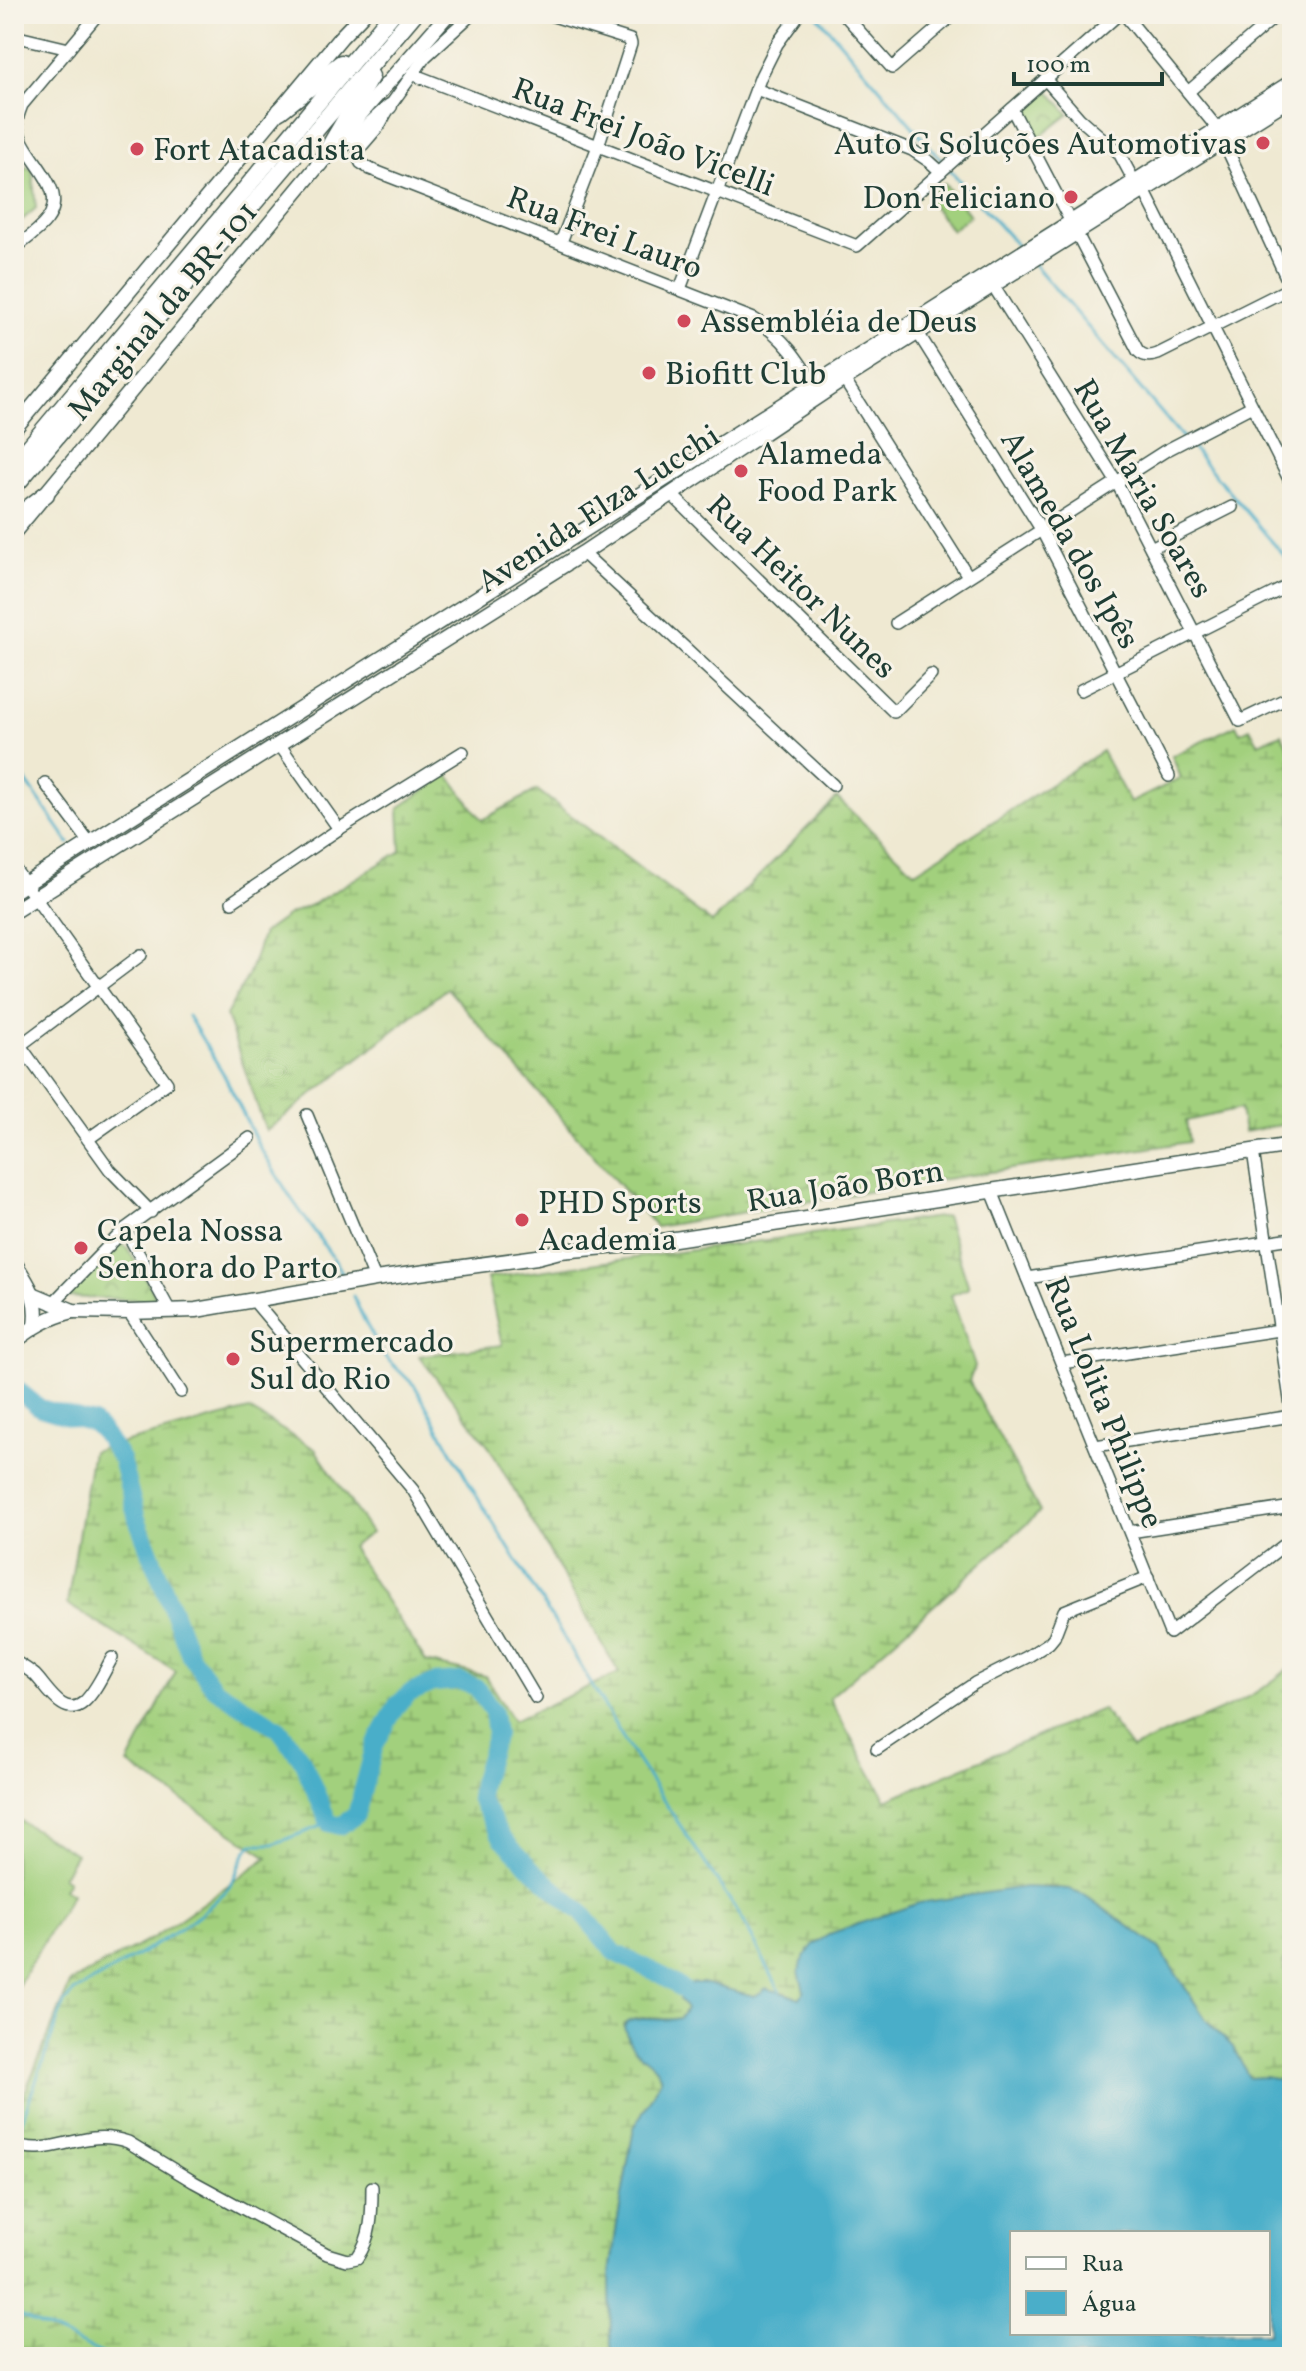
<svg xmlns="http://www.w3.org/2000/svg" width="1306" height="2371" viewBox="0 0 1306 2371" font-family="Vollkorn,serif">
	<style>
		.grass { fill: #a2d07d; stroke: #608658; stroke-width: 2 }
		.wetland { fill: url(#wetland-marsh); stroke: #608658; stroke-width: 2 }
		.park { fill: url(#park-crowns); stroke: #608658; stroke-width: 2 }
		.water { fill: #4aaec9; stroke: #34767e; stroke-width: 2; fill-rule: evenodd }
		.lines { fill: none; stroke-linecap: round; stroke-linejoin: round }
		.stream { stroke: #4aaec9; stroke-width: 3 }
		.river { stroke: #4aaec9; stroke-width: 18 }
		.minor-casing { stroke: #3e574c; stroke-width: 14 }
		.major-casing { stroke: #3e574c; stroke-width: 17 }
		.highway-casing { stroke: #3e574c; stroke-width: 19 }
		.minor { stroke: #fff; stroke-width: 11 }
		.major { stroke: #fff; stroke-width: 14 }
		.highway { stroke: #fff; stroke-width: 16 }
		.poi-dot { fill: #d1495b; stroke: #f7f3e8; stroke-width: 3 }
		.labels { text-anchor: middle; stroke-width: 6; stroke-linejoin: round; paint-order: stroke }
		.street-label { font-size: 32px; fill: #1f3d34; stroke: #f7f3e8 }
		.poi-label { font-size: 32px; fill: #1f3d34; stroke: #f7f3e8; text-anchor: start }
	</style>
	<defs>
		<pattern id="wetland-marsh" width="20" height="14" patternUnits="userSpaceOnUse" patternTransform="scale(2)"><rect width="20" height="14" fill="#a2d07d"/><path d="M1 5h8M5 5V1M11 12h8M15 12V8" fill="none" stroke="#83aa67"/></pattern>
		<pattern id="park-crowns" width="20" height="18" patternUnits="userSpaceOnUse" patternTransform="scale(2)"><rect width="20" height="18" fill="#a2d07d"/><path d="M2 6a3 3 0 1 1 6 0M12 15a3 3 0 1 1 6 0" fill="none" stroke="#83aa67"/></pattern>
	</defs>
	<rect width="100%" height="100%" fill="#f7f3e8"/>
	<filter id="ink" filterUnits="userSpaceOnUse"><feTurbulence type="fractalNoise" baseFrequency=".0125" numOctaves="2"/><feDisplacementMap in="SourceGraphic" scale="16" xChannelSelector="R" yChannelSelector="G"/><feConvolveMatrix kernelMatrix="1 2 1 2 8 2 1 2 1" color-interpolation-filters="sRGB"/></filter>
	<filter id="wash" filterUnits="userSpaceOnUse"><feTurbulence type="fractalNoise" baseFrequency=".006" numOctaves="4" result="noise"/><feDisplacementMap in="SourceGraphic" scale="32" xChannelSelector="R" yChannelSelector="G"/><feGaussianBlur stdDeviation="1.8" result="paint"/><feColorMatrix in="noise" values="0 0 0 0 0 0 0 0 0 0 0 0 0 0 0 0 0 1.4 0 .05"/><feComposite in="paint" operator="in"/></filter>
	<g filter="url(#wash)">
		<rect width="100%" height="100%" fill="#efe9d2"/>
		<g class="grass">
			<path d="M14,164L32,169L36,208L14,227Z"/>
			<path d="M944,183L970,215L952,230L926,198Z"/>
			<path d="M14,1817L76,1854L62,1877L68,1881L63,1889L72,1894L14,1992Z"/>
		</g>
		<g class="wetland">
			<path d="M1236,725L1240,733L1250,728L1258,743L1282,734L1292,756V1123L1244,1132L1240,1109L1186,1121L1189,1142L932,1181L656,1227L447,988L266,1131L226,1015L249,974L263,933L288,915L313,904L401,851L399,808L448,774L482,820L537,790L712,923L837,798L915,872L1102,751L1130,803L1181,778L1172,756Z"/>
			<path d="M946,1216L969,1288L951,1295L975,1366L969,1381L1040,1512L829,1698L886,1800L1102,1709L1132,1749C1186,1722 1247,1708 1292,1665V1952L1283,1963L1292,1990V2082L1264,2077L1249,2078L1233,2047L1207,2021L1159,1948L1083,1894L1069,1889L1043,1887L832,1933L814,1944L803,1995L800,1998L780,1991L754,1996L702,1983L680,2018C662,2023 639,2011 624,2025C627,2033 630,2043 635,2049C645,2060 658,2064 661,2079L634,2128L617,2224L610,2274L611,2345L615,2357H14V2118L71,1982L153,1938L268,1857L128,1764L176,1671L67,1604L92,1451L249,1410L315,1449L371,1533L351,1547L426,1662L485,1676L513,1721L619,1673L488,1445L419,1356L502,1345L487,1278Z"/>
		</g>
		<g class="park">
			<path d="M1044,85L1069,114L1037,139L1015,107Z"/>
			<path d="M121,1244L127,1247L155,1296L153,1300L67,1297Z"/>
		</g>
		<path class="water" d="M1025,1887L1069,1889L1083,1894L1159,1948L1207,2021L1233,2047L1249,2078L1264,2077L1292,2082V2357H615L611,2345L610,2274L617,2224L634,2128L661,2079C657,2063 642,2059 633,2047C629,2042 626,2034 624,2027L627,2022C644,2015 662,2023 680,2018L686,2009L679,1999L692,1983H702L754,1996L760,1993L766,1988L800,1998L804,1991L799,1972L801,1962L814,1944L832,1933L919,1903ZM1012,2233H1268V2333H1012Z"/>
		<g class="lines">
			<g class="stream">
				<path d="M816,14L944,163"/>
				<path d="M949,169L1021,250"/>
				<path d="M1034,264L1183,438"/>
				<path d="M1188,443L1292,565"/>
				<path d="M14,764L69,843"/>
				<path d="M188,1016L223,1073L260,1148L291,1198L338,1265L345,1279"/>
				<path d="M353,1296L366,1324L385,1357L415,1386L476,1495L560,1631L630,1750L743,1920L780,1991"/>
				<path d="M18,2131L64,2003L74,1992C125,1962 182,1934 225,1892C239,1878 239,1857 252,1844H273L329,1823"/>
				<path d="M14,2313L110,2357"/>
			</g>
			<path class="river" d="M14,1387L40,1408L93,1423L103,1433L121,1459L137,1519L190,1655L214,1688L279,1729L302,1760L329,1823L340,1826L356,1815L375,1745L397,1705L410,1693L434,1683L459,1681L476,1687L493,1712L496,1734L481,1783L479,1798L502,1838L534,1871L582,1913L615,1953L663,1976L685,1991"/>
		</g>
	</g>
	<g filter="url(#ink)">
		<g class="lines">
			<g class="minor-casing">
				<g id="minor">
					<path d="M472,14L425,57L390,106L379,126L360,148L358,157L361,163L370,169L754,319C784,336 800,362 818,391"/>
					<path d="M547,14L627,39L630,40L631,44L598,146L561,242"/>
					<path d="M844,14L892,68L954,14"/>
					<path d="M1124,14L1218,129L1292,290"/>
					<path d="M14,36L69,49"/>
					<path d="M412,74L857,246L1119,14"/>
					<path d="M1045,79L1080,119L1119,153L1134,181"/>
					<path d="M756,89L912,150L930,162L941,172"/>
					<path d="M1188,92L1278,14"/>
					<path d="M1284,102L1292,114"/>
					<path d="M1012,109L1138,351C1144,357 1150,357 1158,354L1292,287"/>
					<path d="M1144,190L1292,485"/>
					<path d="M14,249C25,240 39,231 47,220C72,186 19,157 17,123C17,117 20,110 22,105L98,14"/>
					<path d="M989,279L1116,481L1240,721L1292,696"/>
					<path d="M680,289L761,76L777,44L799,14"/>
					<path d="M918,333L1041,529L1169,776"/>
					<path d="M840,373L968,576"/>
					<path d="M671,494L894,712L931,675"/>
					<path d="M1151,548L1232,507"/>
					<path d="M583,553L833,785"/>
					<path d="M896,623L1165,451L1252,406"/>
					<path d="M1081,690L1292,584"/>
					<path d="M279,744L339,829"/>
					<path d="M45,783L90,843"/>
					<path d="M14,868L167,1083L88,1139"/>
					<path d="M232,902L339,829L463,752"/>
					<path d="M14,1037L110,1170L151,1212"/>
					<path d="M14,1050L141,955"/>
					<path d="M307,1115L375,1279"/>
					<path d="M1253,1151L1292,1413"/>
					<path d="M992,1191L1170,1633L1292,1539"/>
					<path d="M125,1229L170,1311"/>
					<path d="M1027,1278L1292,1238"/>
					<path d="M254,1301L413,1490L536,1698"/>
					<path d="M52,1304L125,1229L250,1138"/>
					<path d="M129,1312L181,1392"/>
					<path d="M1062,1363L1292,1328"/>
					<path d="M1095,1446L1292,1416"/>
					<path d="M1130,1532L1292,1507"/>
					<path d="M14,1661C21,1665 29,1670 35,1675C47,1687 64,1720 84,1702C96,1691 104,1672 112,1658"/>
					<path d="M877,1749L975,1683L1027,1657L1049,1643L1054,1637L1064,1611L1148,1577"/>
					<path d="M14,2144C54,2159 83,2126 128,2142L194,2182L327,2254L347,2260L357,2258C372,2237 372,2213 372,2187"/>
				</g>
			</g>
			<g class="major-casing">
				<g id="major">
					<path d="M343,134L448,14"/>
					<path d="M322,161L364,130L390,106"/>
					<path d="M14,429L341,37L363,14"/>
					<path d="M14,532L325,157"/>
					<path d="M14,891L1292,82"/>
					<path d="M14,911L583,553L844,379L1292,97"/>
					<path d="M14,1262C29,1287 39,1296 35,1326"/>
					<path d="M35,1295L73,1311L129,1312L196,1310L375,1279L537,1257L560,1251L642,1244L1292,1145"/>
					<path d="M14,1342C33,1327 49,1317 73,1311"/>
				</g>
			</g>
			<g class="highway-casing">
				<g id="highway">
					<path d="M280,111L341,63"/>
					<path d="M319,164L371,76"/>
					<path d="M14,465L392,14"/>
					<path d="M14,487L414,14"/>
					<path d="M14,519L46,494"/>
				</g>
			</g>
			<use href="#minor" class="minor"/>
			<use href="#major" class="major"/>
			<use href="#highway" class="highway"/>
		</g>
	</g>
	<g class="poi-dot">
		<circle cx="1263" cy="143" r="8"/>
		<circle cx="137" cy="149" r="8"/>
		<circle cx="1071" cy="197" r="8"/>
		<circle cx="684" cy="321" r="8"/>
		<circle cx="649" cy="373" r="8"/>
		<circle cx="741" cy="471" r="8"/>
		<circle cx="522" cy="1220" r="8"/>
		<circle cx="81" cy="1248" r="8"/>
		<circle cx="233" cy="1359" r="8"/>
	</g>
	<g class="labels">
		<g class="street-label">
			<text transform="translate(644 136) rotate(21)" y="11">Rua Frei João Vicelli</text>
			<text transform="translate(605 232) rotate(21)" y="11">Rua Frei Lauro</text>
			<text transform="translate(162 310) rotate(-50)" y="11">Marginal da BR-101</text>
			<text transform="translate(1144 488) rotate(60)" y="11">Rua Maria Soares</text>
			<text transform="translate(598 508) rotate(-33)" y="11">Avenida Elza Lucchi</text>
			<text transform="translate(1071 539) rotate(60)" y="11">Alameda dos Ipês</text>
			<text transform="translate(802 586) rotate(44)" y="11">Rua Heitor Nunes</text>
			<text transform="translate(845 1185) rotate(-9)" y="11">Rua João Born</text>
			<text transform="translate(1105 1402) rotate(68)" y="11">Rua Lolita Philippe</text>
		</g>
		<g class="poi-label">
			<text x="1247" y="154" text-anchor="end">Auto G Soluções Automotivas</text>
			<text x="153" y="160">Fort Atacadista</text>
			<text x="1055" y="208" text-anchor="end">Don Feliciano</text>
			<text x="700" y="332">Assembléia de Deus</text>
			<text x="665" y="384">Biofitt Club</text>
			<text x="757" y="464">Alameda<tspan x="757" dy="37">Food Park</tspan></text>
			<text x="538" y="1213">PHD Sports<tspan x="538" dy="37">Academia</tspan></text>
			<text x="97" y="1241">Capela Nossa<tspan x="97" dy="37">Senhora do Parto</tspan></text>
			<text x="249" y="1352">Supermercado<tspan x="249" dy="37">Sul do Rio</tspan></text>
		</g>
	</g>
	<rect width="1306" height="2371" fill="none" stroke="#f7f3e8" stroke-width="48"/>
	<rect x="1010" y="2231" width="260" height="104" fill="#f7f3e8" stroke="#a1aaa0" stroke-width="2"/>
	<rect x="1026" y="2257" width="40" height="12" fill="#ffffff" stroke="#a1aaa0" stroke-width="2"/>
	<text x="1082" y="2271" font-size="24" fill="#1f3d34">Rua</text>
	<rect x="1026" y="2291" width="40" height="24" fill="#4aaec9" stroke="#a1aaa0" stroke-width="2"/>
	<text x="1082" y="2311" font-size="24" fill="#1f3d34">Água</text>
	<path d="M1014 72v12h148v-12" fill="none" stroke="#1f3d34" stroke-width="4"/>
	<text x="1026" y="72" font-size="24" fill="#1f3d34" stroke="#f7f3e8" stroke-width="6" paint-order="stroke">100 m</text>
</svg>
